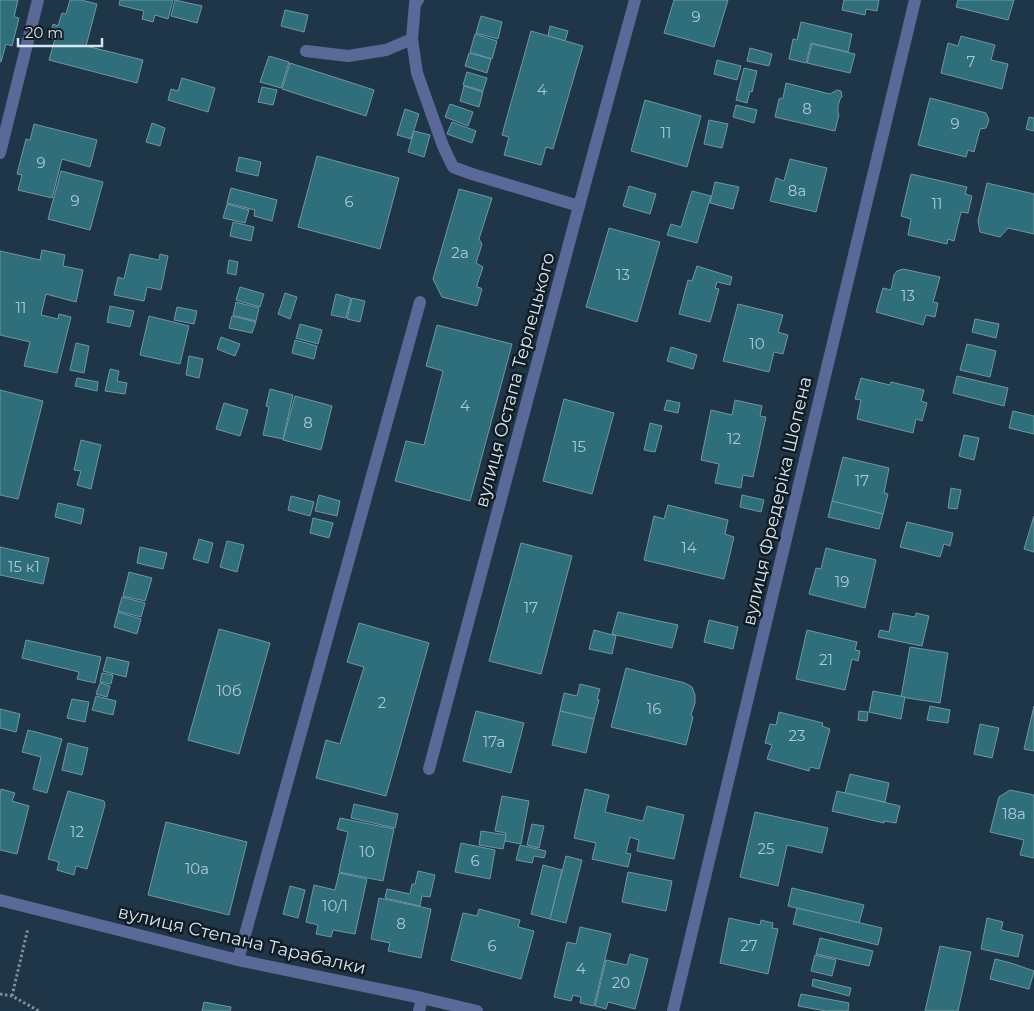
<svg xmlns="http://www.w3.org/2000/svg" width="1034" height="1011" viewBox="0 0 1034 1011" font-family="Montserrat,sans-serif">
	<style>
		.building { fill: #2f6f7c; stroke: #71979f }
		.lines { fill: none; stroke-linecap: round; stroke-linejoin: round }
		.path { stroke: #7c909e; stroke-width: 3; stroke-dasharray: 2.5 2.5; stroke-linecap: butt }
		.service { stroke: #5b6999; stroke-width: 12 }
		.minor { stroke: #5b6999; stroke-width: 12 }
		.labels { text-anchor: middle; stroke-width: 5; stroke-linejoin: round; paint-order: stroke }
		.number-label { font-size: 15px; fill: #acc8d3 }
		.street-label { font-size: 18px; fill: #d6e5f0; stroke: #121c24 }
	</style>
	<rect width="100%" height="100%" fill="#1e3648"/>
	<g class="building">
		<path d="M0,0H18L14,17L19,18L12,46L6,44L1,62H0Z"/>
		<path d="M70,0H81L97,4L86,46L143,60L137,83L49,60L55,39L50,38L53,24L58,26L62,13L66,14Z"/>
		<path d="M120,0H173L168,19L155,15L153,22L142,19L144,11L119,5Z"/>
		<path d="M175,0L202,6L197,23L171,16Z"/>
		<path d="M674,0H728L714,47L664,33Z"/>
		<path d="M844,0H879L877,11L866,9L865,15L842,10Z"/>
		<path d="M958,0H1014L1008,20L956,7Z"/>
		<path d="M285,10L308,15L304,32L281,26Z"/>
		<path d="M481,16L502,22L498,39L476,33Z"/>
		<path d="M801,22L852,34L848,52L811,43L806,63L789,59L793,39L797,40Z"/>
		<path d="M550,26L568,31L565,41L548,36Z"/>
		<path d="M531,31L583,46L553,149L546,147L541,165L504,155L509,137L502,135Z"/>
		<path d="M475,34L497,41L492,59L470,52Z"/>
		<path d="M961,36L995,45L991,60L1008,64L1002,89L941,73L948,43L958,46Z"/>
		<path d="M812,44L855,54L850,73L807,63Z"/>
		<path d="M750,48L772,54L769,66L747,61Z"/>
		<path d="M469,53L491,59L487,73L465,66Z"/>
		<path d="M269,56L289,62L281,88L260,82Z"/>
		<path d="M717,60L741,66L737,80L714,74Z"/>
		<path d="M290,63L374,90L366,116L282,89Z"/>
		<path d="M744,68L757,71L752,92L750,91L747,103L736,100Z"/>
		<path d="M467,72L487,78L483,91L463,85Z"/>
		<path d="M182,78L215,88L208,112L168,100L171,89L178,91Z"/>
		<path d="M786,83L830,94L837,90L841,91L842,97L840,99L838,106V113L839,114L835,131L775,117L779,99L783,98Z"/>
		<path d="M464,86L483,92L479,107L460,101Z"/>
		<path d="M262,87L277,90L273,105L258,102Z"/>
		<path d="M930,98L986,113L989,120L986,128L980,129L974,152L968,150L966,157L918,145Z"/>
		<path d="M645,100L701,116L687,167L631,151Z"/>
		<path d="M450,104L473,112L468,126L445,117Z"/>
		<path d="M736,105L757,110L754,123L733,117Z"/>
		<path d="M405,109L419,114L411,139L397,135Z"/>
		<path d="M1029,117L1034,118V131L1026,129Z"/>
		<path d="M709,120L728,124L722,148L704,144Z"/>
		<path d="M452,122L476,131L472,143L447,134Z"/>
		<path d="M152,123L165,128L160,146L146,142Z"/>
		<path d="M34,124L97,140L90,167L62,159L52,198L18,190L22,175L17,174L26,139L30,140Z"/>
		<path d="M414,131L430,135L424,157L408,152Z"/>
		<path d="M317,156L399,178L380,249L298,227Z"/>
		<path d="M239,157L261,162L258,176L236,171Z"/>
		<path d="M790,159L827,168L816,212L770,201L776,178L784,181Z"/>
		<path d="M61,171L103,182L90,230L48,219Z"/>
		<path d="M911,174L967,187L965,194L972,196L968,213L961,212L954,241L948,239L947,244L908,235L911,219L901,216Z"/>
		<path d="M715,182L739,187L733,209L710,203Z"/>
		<path d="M987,183L1034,194V234L1008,228L1000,237L980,232L978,221Z"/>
		<path d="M629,186L656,194L650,214L623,206Z"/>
		<path d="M231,188L277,200L272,221L254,216L255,210L227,203Z"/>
		<path d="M459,189L492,198L479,239L482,244L476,263L483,267L477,285V287L481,288L482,289L477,306L442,297L433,279Z"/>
		<path d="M692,191L711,196L697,243L667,235L671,224L681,227Z"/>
		<path d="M227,204L249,210L245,223L223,218Z"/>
		<path d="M233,222L254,227L251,241L230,236Z"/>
		<path d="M609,228L660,242L637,322L586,307Z"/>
		<path d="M42,250L65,255L63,266L83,270L76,302L46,294L41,315L58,319L59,314L71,317L57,373L24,366L30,342L0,335V251L40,260Z"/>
		<path d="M130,254L159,260L160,254L168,256L161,290L147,287L144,301L114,295L118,277L124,279Z"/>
		<path d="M229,260L238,262L236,275L227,273Z"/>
		<path d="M697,266L732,277L730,285L717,282L715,288L719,289L710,322L679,314L688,280L692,281Z"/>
		<path d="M903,269L940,277L933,302L938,303L935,317L926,315L923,325L876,312L883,288L891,290L894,275L897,271Z"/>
		<path d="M240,287L264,294L260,307L236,300Z"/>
		<path d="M285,293L297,297L290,319L278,314Z"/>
		<path d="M336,294L351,298L346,318L331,315Z"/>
		<path d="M352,298L365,301L360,322L347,319Z"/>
		<path d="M236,302L259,308L256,321L233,315Z"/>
		<path d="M738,304L783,315L778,332L788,335L783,354L774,352L769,372L723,361Z"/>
		<path d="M110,306L134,311L130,327L107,322Z"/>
		<path d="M177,307L197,311L194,324L174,320Z"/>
		<path d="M149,316L189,326L180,364L140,355Z"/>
		<path d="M232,316L256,322L252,333L229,328Z"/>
		<path d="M975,319L999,324L996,338L972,332Z"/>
		<path d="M300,324L322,330L318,344L296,338Z"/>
		<path d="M437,325L512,344L470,501L395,481L406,441L424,445L443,371L426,366Z"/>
		<path d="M221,337L240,344L235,356L217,349Z"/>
		<path d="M295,340L317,346L314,359L292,353Z"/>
		<path d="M76,343L89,346L84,373L70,370Z"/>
		<path d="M967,344L996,351L990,377L960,370Z"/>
		<path d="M671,347L697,355L693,369L667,361Z"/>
		<path d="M189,356L203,359L199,378L186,375Z"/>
		<path d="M110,369L119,371L117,381L127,383L125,394L105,391Z"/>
		<path d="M957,376L1008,388L1004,406L953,393Z"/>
		<path d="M77,378L98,382L97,391L75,386Z"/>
		<path d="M861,378L890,385L891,382L924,390L921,401L927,403L922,421L916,419L913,433L857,419L861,400L855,399Z"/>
		<path d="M270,389L293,395L283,439L263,435L269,407L266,406Z"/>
		<path d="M0,390L43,401L18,499L0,495Z"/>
		<path d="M295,396L332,406L321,450L283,440Z"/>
		<path d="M564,399L614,413L592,494L543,481Z"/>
		<path d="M667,400L680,403L678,413L664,410Z"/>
		<path d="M735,400L762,406L760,416L766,417L753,477L743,475L741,488L715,483L719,464L701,460L711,410L732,415Z"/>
		<path d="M224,403L248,410L240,436L216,429Z"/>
		<path d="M1013,411L1034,416V434L1009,428Z"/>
		<path d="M650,423L662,426L655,452L644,450Z"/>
		<path d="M964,435L979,438L974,460L959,456Z"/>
		<path d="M81,440L101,445L91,489L77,485L81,471L74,470Z"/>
		<path d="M843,457L889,468L884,493L888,494L883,514L832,501Z"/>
		<path d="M951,488L961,490L957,509L948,508Z"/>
		<path d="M319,495L340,501L337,516L315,511Z"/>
		<path d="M742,495L764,500L761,512L740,507Z"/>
		<path d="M291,496L314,502L310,516L288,510Z"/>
		<path d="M832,501L883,514L879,529L828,517Z"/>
		<path d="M58,503L84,509L81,524L55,517Z"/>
		<path d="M668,505L728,520L725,534L734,537L724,579L644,560L654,516L664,519Z"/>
		<path d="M1034,516V552L1024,549Z"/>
		<path d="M313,518L333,523L329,538L310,533Z"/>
		<path d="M907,522L953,533L950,546L944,544L940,557L900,547Z"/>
		<path d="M199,539L213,543L208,563L193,559Z"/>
		<path d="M227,541L244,545L237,572L220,567Z"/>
		<path d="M521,543L572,556L541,674L489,661Z"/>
		<path d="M0,547L49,558L43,584L0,575Z"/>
		<path d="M140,547L167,553L163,569L137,563Z"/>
		<path d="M826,548L876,560L865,608L809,594L816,568L821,569Z"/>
		<path d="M129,572L152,578L145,601L123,596Z"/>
		<path d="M122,597L145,603L141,617L118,611Z"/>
		<path d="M118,612L141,619L137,634L114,627Z"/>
		<path d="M618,612L678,625L672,648L612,634Z"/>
		<path d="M893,613L915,617L916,613L929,616L922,646L878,637L880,630L889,632Z"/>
		<path d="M709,620L738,627L733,649L704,642Z"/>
		<path d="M359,623L429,643L386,796L316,778L326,740L340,744L364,667L347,662Z"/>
		<path d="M219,629L270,643L239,754L188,740Z"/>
		<path d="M594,630L616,636L612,654L589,649Z"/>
		<path d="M807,630L857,642L855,650L860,651L858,661L852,659L845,690L796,679Z"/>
		<path d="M26,640L101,657L95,683L77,679L79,672L22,658Z"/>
		<path d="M910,647L948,653L940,703L901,697Z"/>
		<path d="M107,657L129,662L126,677L103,671Z"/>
		<path d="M626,668L685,683L692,687L695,695V703L691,715L693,717L686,745L611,727Z"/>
		<path d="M102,673L113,675L111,684L100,682Z"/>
		<path d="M100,683L110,686L107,697L96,694Z"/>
		<path d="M580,684L600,689L597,699L599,700L594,719L560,711L564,693L577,696Z"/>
		<path d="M873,691L905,697L901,719L869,712Z"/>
		<path d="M96,696L116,701L113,715L92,710Z"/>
		<path d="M72,699L89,702L85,722L67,718Z"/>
		<path d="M930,706L950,710L948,723L927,720Z"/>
		<path d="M1034,706V751L1024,749Z"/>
		<path d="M0,709L20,714L16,732L0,728Z"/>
		<path d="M476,711L524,723L511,773L463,761Z"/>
		<path d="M560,711L594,719L586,753L552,745Z"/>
		<path d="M859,711L868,712L867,721L858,720Z"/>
		<path d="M779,712L823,723L822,726L830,729L819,769L810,767L809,771L767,759L772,745L765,743L770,724L776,725Z"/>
		<path d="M980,724L999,728L992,758L974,754Z"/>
		<path d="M28,730L62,739L47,793L33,789L41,757L22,752Z"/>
		<path d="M68,743L88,748L82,775L62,770Z"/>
		<path d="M850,774L889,783L885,802L845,793Z"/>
		<path d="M1,789L15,793L12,801L29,806L17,854L0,850V795Z"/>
		<path d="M585,789L609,795L605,812L643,821L647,806L684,815L674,859L637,851L639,840L630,837L626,853L631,854L628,867L592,859L596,843L574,838Z"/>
		<path d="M1010,790L1034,795V858L1020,855L1024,840L990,832L999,797Z"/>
		<path d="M68,791L104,801L105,805L87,869L76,866L74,875L57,870L59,862L48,859Z"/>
		<path d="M837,791L900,806L896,823L884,821V823L832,811Z"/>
		<path d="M502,796L529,801L521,844L505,841L506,833L495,831Z"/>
		<path d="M354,804L398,814L395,828L351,818Z"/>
		<path d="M755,812L828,828L822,853L787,845L778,886L740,877Z"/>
		<path d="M340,818L394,829L383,881L339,872L348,832L337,829Z"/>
		<path d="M166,822L247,842L229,915L148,895Z"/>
		<path d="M532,824L544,826L539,848L527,845Z"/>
		<path d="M481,831L506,835L503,849L479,845Z"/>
		<path d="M461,843L495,850L490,879L455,872Z"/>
		<path d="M520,845L546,851L544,858L534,856L532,863L516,860Z"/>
		<path d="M566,856L582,860L566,923L550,919Z"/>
		<path d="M543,865L562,870L550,919L531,914Z"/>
		<path d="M418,871L435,875L430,897L422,896L420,906L385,898L387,889L410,894L412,884H415Z"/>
		<path d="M628,872L672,881L666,911L622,902Z"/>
		<path d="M339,873L367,879L355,934L333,930L331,937L316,934L318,925L306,922L314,885L335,890Z"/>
		<path d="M290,886L305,890L298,918L283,914Z"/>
		<path d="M792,888L864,905L859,923L788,906Z"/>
		<path d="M379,898L431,909L421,958L388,951L390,943L371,939Z"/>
		<path d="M797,908L882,928L878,945L793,924Z"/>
		<path d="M479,909L520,920L518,927L534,931L521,979L451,960L463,913L477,916Z"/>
		<path d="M729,918L760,925L761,920L773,923L772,928L778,929L768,974L720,963Z"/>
		<path d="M987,918L1003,922L1001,930L1023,935L1018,957L981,949Z"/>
		<path d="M580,927L611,934L594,1006L580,1003L581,997L573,995L571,1001L554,997L567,942L576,944Z"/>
		<path d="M820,938L873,951L869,966L816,954Z"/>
		<path d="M940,946L971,952L958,1011H925Z"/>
		<path d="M630,954L648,959L635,1009L608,1002L606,1009L595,1006L606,960L627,965Z"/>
		<path d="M815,955L836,960L832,976L811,971Z"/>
		<path d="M995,959L1011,963L1034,971L1029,989L990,979Z"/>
		<path d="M813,979L851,988L849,996L812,986Z"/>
		<path d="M801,994L849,1003L848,1011H826L798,1006Z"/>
		<path d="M204,1002L231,1007L230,1011H202Z"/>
	</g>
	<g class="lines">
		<g class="path">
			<path d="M0,994L12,996L39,1011"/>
			<path d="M12,996L28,928"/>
		</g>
		<g class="service">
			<path d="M418,0L415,3L412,39L417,73L443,146L453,167L472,174L579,206"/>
			<path d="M306,51L348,56L386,50L412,39"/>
			<path d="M238,960L420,302"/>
		</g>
		<g class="minor">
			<path d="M0,153L38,0"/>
			<path d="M429,769L579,206L635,0"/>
			<path d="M0,900L238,960L422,998L477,1011"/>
			<path d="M419,1011L422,998"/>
			<path d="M673,1011L915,0"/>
		</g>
	</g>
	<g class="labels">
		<g class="number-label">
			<text x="696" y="22">9</text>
			<text x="971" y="67">7</text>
			<text x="542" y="95">4</text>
			<text x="807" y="114">8</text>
			<text x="955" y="129">9</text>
			<text x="666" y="138">11</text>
			<text x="41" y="168">9</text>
			<text x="797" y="196">8а</text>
			<text x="75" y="206">9</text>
			<text x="349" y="207">6</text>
			<text x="937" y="209">11</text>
			<text x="460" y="258">2а</text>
			<text x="623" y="280">13</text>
			<text x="908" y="301">13</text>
			<text x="21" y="313">11</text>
			<text x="757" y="349">10</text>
			<text x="465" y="411">4</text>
			<text x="308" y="428">8</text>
			<text x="734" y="444">12</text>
			<text x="579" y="452">15</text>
			<text x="862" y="486">17</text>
			<text x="689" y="553">14</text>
			<text x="24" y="572">15 к1</text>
			<text x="842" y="587">19</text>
			<text x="531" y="613">17</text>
			<text x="826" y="665">21</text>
			<text x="229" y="696">10б</text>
			<text x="382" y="708">2</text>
			<text x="654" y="714">16</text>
			<text x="797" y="741">23</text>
			<text x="494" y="747">17а</text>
			<text x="1014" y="819">18а</text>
			<text x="77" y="837">12</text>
			<text x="766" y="854">25</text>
			<text x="367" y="857">10</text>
			<text x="475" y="866">6</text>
			<text x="197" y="874">10а</text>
			<text x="335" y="911">10/1</text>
			<text x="401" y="929">8</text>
			<text x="492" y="951">6</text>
			<text x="749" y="951">27</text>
			<text x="581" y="974">4</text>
			<text x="621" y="988">20</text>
		</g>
		<g class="street-label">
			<text transform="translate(515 380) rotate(-75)" y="6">вулиця Остапа Терлецького</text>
			<text transform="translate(777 501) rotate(-77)" y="6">вулиця Фредеріка Шопена</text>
			<text transform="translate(242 940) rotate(13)" y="6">вулиця Степана Тарабалки</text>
		</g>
	</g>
	<path d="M18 38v8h84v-8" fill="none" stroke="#d6e5f0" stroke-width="2.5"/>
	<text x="25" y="38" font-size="15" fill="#d6e5f0" stroke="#121c24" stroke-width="4" paint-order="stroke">20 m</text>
</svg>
